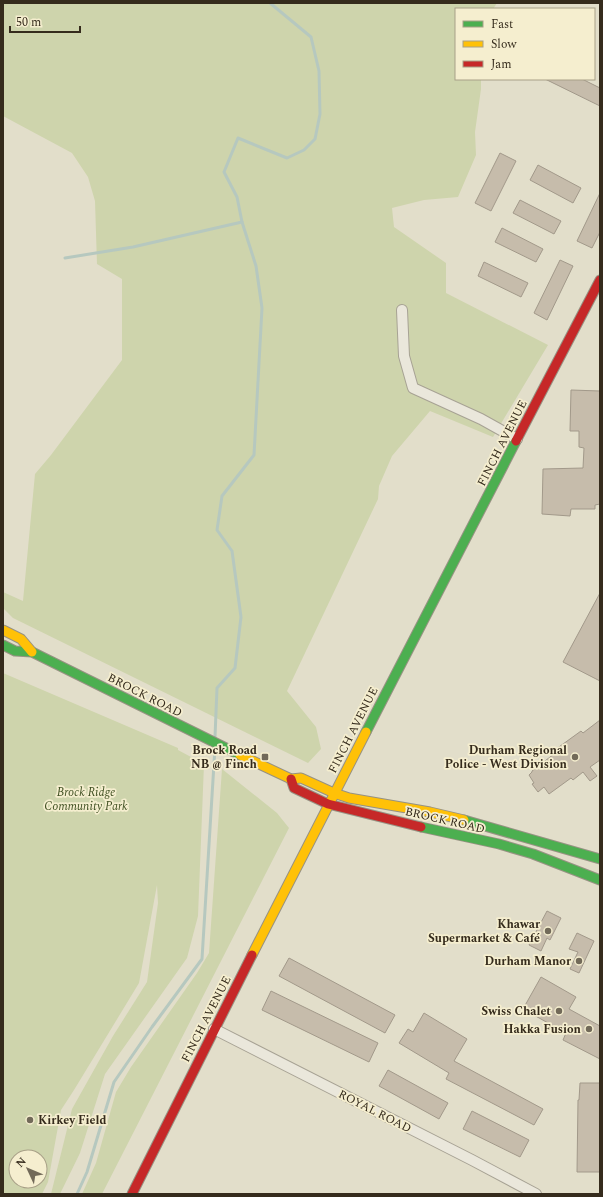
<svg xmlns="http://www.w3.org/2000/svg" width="603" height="1197" viewBox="0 0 603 1197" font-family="Spectral,serif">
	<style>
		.green { fill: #ced4ac; fill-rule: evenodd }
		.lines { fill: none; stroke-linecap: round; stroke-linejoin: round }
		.stream { stroke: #b6c8bf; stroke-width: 3 }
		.building { fill: #c6bcab; stroke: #a2998a }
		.street-casing { stroke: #a7a294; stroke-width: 12 }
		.fast-casing { stroke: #979283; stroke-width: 11 }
		.slow-casing { stroke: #979283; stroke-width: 11 }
		.jam-casing { stroke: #979283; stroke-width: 11 }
		.street { stroke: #eae7db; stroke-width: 10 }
		.fast { stroke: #4caf50; stroke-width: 9 }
		.slow { stroke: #ffc107; stroke-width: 9 }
		.jam { stroke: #c62828; stroke-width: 9 }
		.poi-dot { fill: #726a59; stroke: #f5eecf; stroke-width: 1.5 }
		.labels { text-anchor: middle; stroke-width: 3.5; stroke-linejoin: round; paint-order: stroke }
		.street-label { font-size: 12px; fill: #352b1c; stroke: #f5eecf }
		.poi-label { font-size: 12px; font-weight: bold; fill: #352b1c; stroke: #f5eecf; text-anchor: end }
		.park-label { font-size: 12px; font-style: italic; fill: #415123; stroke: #f5eecf }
	</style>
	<rect width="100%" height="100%" fill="#e2deca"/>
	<g class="green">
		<path d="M3,3H497L493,9H456V79H481V89L475,132L476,155L458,197L424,200L392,208L394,227L446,263V293L548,345L493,437L430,411L392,456L379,486L378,499L287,691L316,727L321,749L308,763L13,618L3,608V592L23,601L35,474L51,455L122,360V279L97,264L95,201L88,177L72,153L3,116Z"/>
		<path d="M3,673L178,748V750L204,764L198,916L187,958L105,1074L80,1153L60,1194H51L72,1109L113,1036L147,982L158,903L157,885L139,983L74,1090L61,1110L48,1182L42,1194H3ZM16,1157H40V1181H16Z"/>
		<path d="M222,769L277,813L289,828L102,1194H82L96,1163L116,1092L131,1067L197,973L209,953Z"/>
	</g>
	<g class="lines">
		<g class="stream">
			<path d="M65,258L133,247L242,222"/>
			<path d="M215,737L217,688L235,668L241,617L232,551L217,530L222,496L254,455L262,308L256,266L242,222L237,197L224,172L238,138L287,158L304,150L315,139L320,114L319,71L311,37L270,3"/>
			<path d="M77,1194L87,1172L114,1082L152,1027L202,959L215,747"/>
		</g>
	</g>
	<g class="building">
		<path d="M545,79H582L600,88V106Z"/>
		<path d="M500,153L516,161L491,211L475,203Z"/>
		<path d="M538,165L581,188L573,203L530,180Z"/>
		<path d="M600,193V232L592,248L577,241Z"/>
		<path d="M520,200L561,221L554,234L513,213Z"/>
		<path d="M502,228L543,249L536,262L495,242Z"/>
		<path d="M560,260L573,266L547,320L534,313Z"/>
		<path d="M484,262L528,283L521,297L478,276Z"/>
		<path d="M571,390L600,391V504L595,505V509H571L570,516L542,514L543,469L583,468L584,448L579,447V431H570Z"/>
		<path d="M600,593V681L563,662Z"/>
		<path d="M600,720V760L590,767L597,776L590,781L583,772L573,780L571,778L549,794L544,787L538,792L532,784L534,783L529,775L532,772V771L554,754L552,752L581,731L583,733Z"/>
		<path d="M547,911L561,918L550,940L547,938L541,951L529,945Z"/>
		<path d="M577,933L594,941L579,973L570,969L578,952L569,949Z"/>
		<path d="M289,958L395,1015L385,1033L279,976Z"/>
		<path d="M541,977L576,997L569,1009L600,1026V1059L563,1040L566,1033L523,1009Z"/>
		<path d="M271,991L378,1043L369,1062L262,1010Z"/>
		<path d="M424,1013L467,1039L454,1061L543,1109L534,1125L446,1079L449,1073L399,1043L408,1029L413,1032Z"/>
		<path d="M388,1070L448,1103L439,1119L379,1086Z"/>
		<path d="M580,1083H600V1172H577L578,1100H579Z"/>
		<path d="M472,1111L529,1140L520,1157L463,1129Z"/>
	</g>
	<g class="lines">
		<g class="street-casing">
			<g id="street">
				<path d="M402,310L404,356L413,388L481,419L517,439"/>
				<path d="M214,1029L472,1160L536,1194"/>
			</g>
		</g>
		<g class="fast-casing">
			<g id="fast">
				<path d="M3,645L15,651L32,652L240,755"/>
				<path d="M366,732L516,441"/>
				<path d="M464,820L600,859"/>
				<path d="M421,827L499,844L533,854L600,880"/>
			</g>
		</g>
		<g class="slow-casing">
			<g id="slow">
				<path d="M3,630L21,639L32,652"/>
				<path d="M240,755L291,779L301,778L334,793L349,798L430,812L464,820"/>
				<path d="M252,955L366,732"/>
			</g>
		</g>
		<g class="jam-casing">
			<g id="jam">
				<path d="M516,441L600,280"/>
				<path d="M291,779L294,788L328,804L421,827"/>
				<path d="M132,1194L252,955"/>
			</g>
		</g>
		<use href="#street" class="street"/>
		<use href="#fast" class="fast"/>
		<use href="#slow" class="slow"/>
		<use href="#jam" class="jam"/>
	</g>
	<g class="poi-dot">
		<rect x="261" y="753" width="8" height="8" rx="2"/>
		<circle cx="575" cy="757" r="4"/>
		<circle cx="548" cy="931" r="4"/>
		<circle cx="579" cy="961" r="4"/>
		<circle cx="559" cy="1011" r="4"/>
		<circle cx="589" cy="1029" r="4"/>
		<circle cx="30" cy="1120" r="4"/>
	</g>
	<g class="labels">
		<g class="street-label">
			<text transform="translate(502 443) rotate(-63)" y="4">FINCH AVENUE</text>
			<text transform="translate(145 695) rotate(27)" y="4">BROCK ROAD</text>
			<text transform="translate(353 730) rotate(-63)" y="4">FINCH AVENUE</text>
			<text transform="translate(445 820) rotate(13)" y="4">BROCK ROAD</text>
			<text transform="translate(206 1019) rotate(-63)" y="4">FINCH AVENUE</text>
			<text transform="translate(375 1111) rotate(27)" y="4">ROYAL ROAD</text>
		</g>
		<g class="poi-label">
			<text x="257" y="754">Brock Road<tspan x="257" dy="14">NB @ Finch</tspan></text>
			<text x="567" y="754">Durham Regional<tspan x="567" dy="14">Police - West Division</tspan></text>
			<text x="540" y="928">Khawar<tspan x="540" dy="14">Supermarket &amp; Café</tspan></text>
			<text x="571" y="965">Durham Manor</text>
			<text x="551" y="1015">Swiss Chalet</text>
			<text x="581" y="1033">Hakka Fusion</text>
			<text x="38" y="1124" text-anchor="start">Kirkey Field</text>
		</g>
		<g class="park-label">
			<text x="86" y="796">Brock Ridge<tspan x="86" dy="14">Community Park</tspan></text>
		</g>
	</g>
	<rect width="603" height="1197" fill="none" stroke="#352b1c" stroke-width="8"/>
	<rect x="455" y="8" width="140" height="72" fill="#f5eecf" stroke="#a8a087"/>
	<rect x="463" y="21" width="20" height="6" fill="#4caf50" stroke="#a8a087"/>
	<text x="491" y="28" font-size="12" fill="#352b1c">Fast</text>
	<rect x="463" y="41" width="20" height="6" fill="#ffc107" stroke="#a8a087"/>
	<text x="491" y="48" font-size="12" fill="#352b1c">Slow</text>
	<rect x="463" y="61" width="20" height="6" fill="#c62828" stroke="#a8a087"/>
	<text x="491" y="68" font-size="12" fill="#352b1c">Jam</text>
	<g transform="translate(28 1169) rotate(314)"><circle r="19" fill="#f5eecf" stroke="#a8a087"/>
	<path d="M0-3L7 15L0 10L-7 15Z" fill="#726a59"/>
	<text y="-6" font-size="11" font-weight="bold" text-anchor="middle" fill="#352b1c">N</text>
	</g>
	<path d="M10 26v6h70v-6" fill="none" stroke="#352b1c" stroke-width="2"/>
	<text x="16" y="26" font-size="12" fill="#352b1c" stroke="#f5eecf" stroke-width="3" paint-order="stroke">50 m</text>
</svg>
